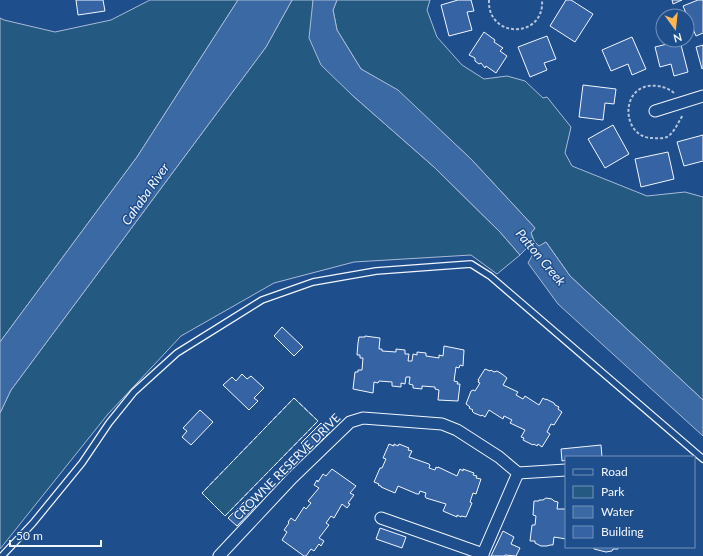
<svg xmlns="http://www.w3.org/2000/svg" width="703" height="556" viewBox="0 0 703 556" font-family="Lato,sans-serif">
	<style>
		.green { fill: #245a82; stroke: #a8bbd7 }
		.water { fill: #3b69a3; stroke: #a8bbd7 }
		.building { fill: #3563a3; stroke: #f2f6ff }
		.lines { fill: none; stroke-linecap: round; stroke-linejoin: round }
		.service-casing { stroke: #f2f6ff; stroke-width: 8 }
		.minor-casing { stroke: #f2f6ff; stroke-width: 13 }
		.path { stroke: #b3c4dc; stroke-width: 2; stroke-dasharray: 3 2; stroke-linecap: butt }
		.service { stroke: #1f4e8c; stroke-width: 5.5 }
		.minor { stroke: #1f4e8c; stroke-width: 11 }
		.fence { stroke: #f2f6ff; stroke-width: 1; stroke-dasharray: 5 2; stroke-linecap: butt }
		.labels { text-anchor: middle; stroke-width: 3; stroke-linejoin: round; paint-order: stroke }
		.street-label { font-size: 12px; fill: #f2f6ff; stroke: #1f4e8c }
		.water-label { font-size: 13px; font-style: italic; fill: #f2f6ff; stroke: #1f4e8c }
	</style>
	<rect width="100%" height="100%" fill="#1f4e8c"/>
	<g class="green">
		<path d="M150,0H238L137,157L0,342V18L4,20L55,32L111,20Z"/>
		<path d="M292,0H313V10L352,95L434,167L500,232L520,255L497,274L471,255L354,262L274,283L181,336L108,414L0,549V413L11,390L266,47Z"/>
		<path d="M337,0H430L427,10L437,37L462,65L484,79L507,76L525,81L543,98L547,97L571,127L565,153L572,166L647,196L685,192L703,197V400L570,276L546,242L539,247L534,241L531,233L535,228L471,159L397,90L361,69L337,30L333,10Z"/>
		<path d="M294,398L318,421L225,516L202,493Z"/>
	</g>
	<g class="water">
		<path d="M238,0H292L266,47L11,390L0,413V342L137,157Z"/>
		<path d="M313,0H337L333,10L337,30L361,69L398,90L471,159L535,228L531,233L534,241L539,246L546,242L570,276L703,400V436L558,304L528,263L533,254L527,248L520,255L500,232L434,167L352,95L321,65L309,38Z"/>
	</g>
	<g class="building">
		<path d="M76,0H103L105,11L78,15Z"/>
		<path d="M458,0H471L474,11L467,12L472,30L449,36L441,5Z"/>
		<path d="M566,0H571L593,14L575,42L550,26Z"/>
		<path d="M672,0H682L673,4Z"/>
		<path d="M698,0H703V33L696,36L683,6Z"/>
		<path d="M484,32L495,40L494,42L503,48L500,51L507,56L496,73L486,66L485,68L481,63L479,64L475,61V58L469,55Z"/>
		<path d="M547,36L556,59L544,63L547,70L530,77L518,47Z"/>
		<path d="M632,37L646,69L632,75L628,64L611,71L602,50Z"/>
		<path d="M680,41L688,72L674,76L671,64L660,67L655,47Z"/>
		<path d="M703,45V68L702,69L696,47Z"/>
		<path d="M583,85L616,89L614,104L605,103L603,120L579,117Z"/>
		<path d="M613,125L629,154L605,168L588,139Z"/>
		<path d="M703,135V161L684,166L677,142Z"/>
		<path d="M668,152L674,179L641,187L635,159Z"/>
		<path d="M282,327L303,347L294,356L274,336Z"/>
		<path d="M365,336L380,338L379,349H382V351L396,352V349L405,350V354H409L408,361H412L413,354L417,355V352L426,353V356L439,358V355L443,356L444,346L464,350L463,366L460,365L459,368L456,367L454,381L458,382L457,384H460L458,401L438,400L439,390L435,389V387L422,386V389L413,388V385L409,384L410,377H406L405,384L401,383V387L392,386V382L379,381L378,383L374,382L373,393L353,389L355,372H358V370H362L363,358H360V355H357L358,343L359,337H365Z"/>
		<path d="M485,369L490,371L491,370L494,372L497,371L502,374L507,378L503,385L518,392L516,395L523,399L525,396L539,405L543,398L546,400V399L554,403L555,405L559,407L558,409L562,412L554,425L551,424L547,432L550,434L542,447L538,444L537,446L534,444L533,445L523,440L524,438L521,437L525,430L510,423L512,420L504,416L503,419L489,410L485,417L482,415L481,416L479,415L474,413L472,411L473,410L469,408L470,407L466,404L471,391L473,390L475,391L480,383L478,382L479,380H478Z"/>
		<path d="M242,374L247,379L251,376L264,388L254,398L258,401L249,410L223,385L232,377L236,381Z"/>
		<path d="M200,410L213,422L191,445L182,437L187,431L183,428Z"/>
		<path d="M321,423L330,432L310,452L301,443Z"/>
		<path d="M389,444L394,446V444L398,446L399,444L409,448L408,450L412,451L409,457L429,464L430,465L429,468L435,470L436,467L438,468V467L457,476L460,469L463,471V469L474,473L473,475L477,476L476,478L481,479L476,494L473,493L470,502L472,503L466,517L461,516V517L457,515V517L443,511L446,504L426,498L425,496L426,493L420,491L419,494H417L398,486L395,493L381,487V486L378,485L379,484L374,482L380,468H382L386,459L383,458Z"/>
		<path d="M601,445L602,457H566V460L562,461L561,449Z"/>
		<path d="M332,469L356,486L350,493L354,495L348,503L350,504L347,508L342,504L334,518L331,516L326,523L329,525L319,538L324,541L321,546L319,544L314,551L311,549L306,556H304L282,540L287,532L284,530L289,523L288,522L291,518L295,521L304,507L306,509L311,503L308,501L319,488L314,485L317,480L318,482L323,474L326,476Z"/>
		<path d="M248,498L256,506L237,526L228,518Z"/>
		<path d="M546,498L552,499L554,501L558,502L557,509H566V539L554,537L553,545H550L547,546H541L535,543V541H530L532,525H535L536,516L533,515L534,501H539V500H543Z"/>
		<path d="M380,528L406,537L402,548L376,539Z"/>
		<path d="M503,531L514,537L511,544L520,548L516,556L505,555L504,556H491Z"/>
		<path d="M594,547H618V549H613L612,551L606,552L594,549Z"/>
	</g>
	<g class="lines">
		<g class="service-casing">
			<path id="service" d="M2,556L33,523L82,463L109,423L134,392L177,353L262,300L313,282L376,271L471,264L490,276L703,459"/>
		</g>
		<g class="minor-casing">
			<g id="minor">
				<path d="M655,111L703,96"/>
				<path d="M518,473L566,470"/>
				<path d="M381,518L483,554"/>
				<path d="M219,556L292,478L350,422L363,418L442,424L457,430L499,457L518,473L482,556"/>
			</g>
		</g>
		<g class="path">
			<path d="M489,0C487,39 545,39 542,0"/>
			<path d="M674,93C667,87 658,85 648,86C620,91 623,136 651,138C656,138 662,139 667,137C675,132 678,122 683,115"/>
		</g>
		<use href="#service" class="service"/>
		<use href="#minor" class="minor"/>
		<path class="fence" d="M294,398L318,421L225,516L202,493Z"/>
	</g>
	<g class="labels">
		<g class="street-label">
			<text transform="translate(287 467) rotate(-45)" y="4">CROWNE RESERVE DRIVE</text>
		</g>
		<g class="water-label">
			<text transform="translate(145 194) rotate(-55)" y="5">Cahaba River</text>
			<text transform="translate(541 257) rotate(50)" y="5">Patton Creek</text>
		</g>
	</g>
	<rect x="565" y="456" width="130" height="92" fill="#1f4e8c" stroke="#7391ba"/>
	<rect x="573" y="469" width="20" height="6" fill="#1f4e8c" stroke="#7391ba"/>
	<text x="601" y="476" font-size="12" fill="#f2f6ff">Road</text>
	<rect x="573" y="486" width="20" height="12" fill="#245a82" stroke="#7391ba"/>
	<text x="601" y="496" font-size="12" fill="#f2f6ff">Park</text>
	<rect x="573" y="506" width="20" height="12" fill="#3b69a3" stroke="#7391ba"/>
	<text x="601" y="516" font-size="12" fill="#f2f6ff">Water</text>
	<rect x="573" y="526" width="20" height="12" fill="#3563a3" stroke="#7391ba"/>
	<text x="601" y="536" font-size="12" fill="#f2f6ff">Building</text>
	<g transform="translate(675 28) rotate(165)"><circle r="19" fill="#1f4e8c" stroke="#7391ba"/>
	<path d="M0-3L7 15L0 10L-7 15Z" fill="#ffb74d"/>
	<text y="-6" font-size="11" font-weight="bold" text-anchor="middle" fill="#f2f6ff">N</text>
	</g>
	<path d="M10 540v6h91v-6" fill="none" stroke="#f2f6ff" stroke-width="2"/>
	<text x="16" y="540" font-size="12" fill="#f2f6ff" stroke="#1f4e8c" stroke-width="3" paint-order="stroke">50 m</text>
</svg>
